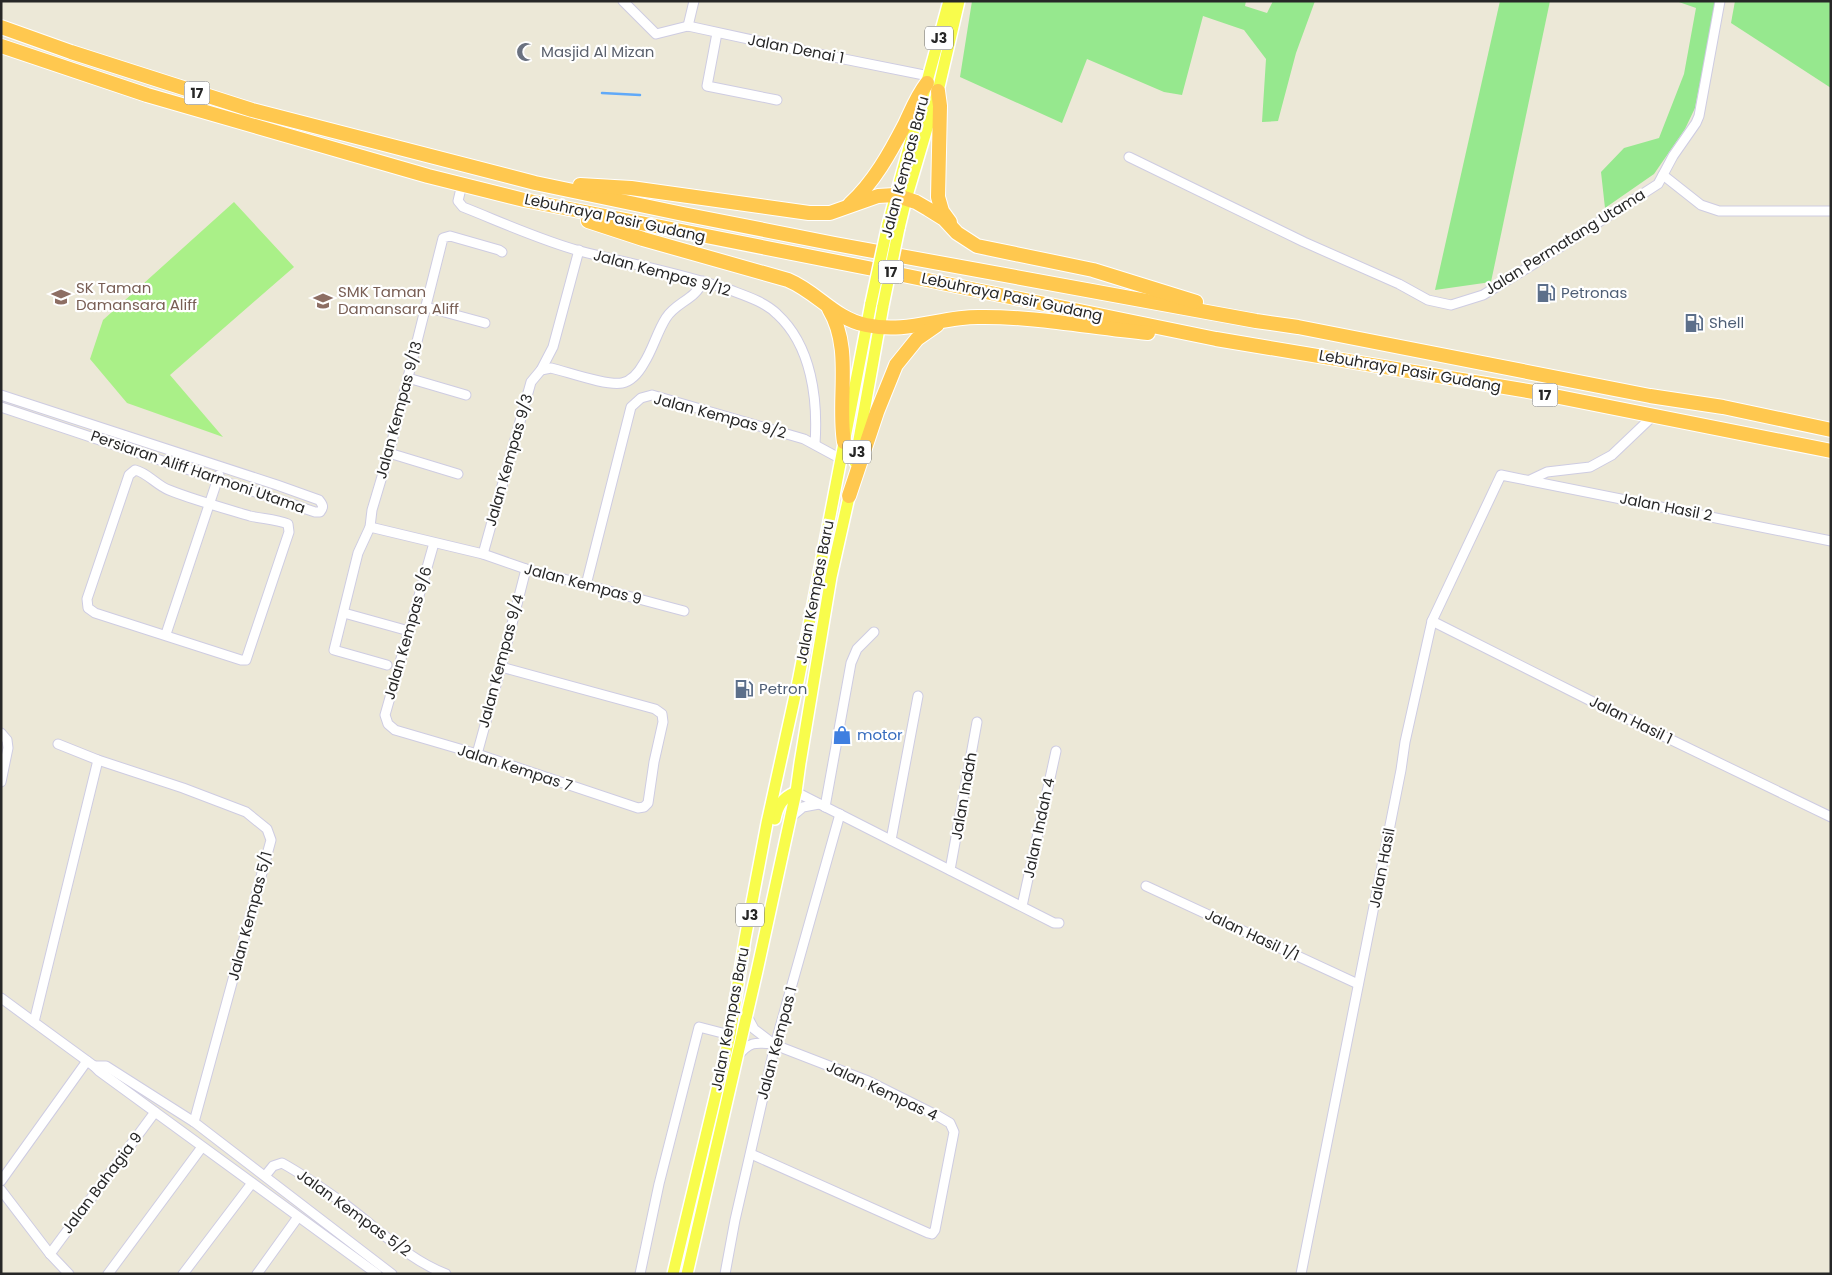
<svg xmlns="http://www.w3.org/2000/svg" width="1832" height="1275" viewBox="0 0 1832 1275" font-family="Poppins,sans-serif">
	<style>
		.green { fill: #96e88e }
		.pitch { fill: #aaf088 }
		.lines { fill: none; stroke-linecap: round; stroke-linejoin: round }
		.stream { stroke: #60a9f8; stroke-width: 2.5 }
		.minor-casing { stroke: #cecce2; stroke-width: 11 }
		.major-casing { stroke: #fff; stroke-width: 14 }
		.highway-casing { stroke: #fff; stroke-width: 16 }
		.minor { stroke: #fff; stroke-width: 9 }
		.major { stroke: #f8fc4c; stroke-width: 11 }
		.highway { stroke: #ffc84f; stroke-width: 14 }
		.major-bridge-casing { stroke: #fff; stroke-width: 14; stroke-linecap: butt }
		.major-bridge { stroke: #f8fc4c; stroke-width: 11 }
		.labels { text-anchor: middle; stroke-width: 4.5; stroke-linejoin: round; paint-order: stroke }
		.shield { fill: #fff; stroke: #686868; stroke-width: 1 }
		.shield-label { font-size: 14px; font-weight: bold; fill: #272727 }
		.street-label { font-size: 15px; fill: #272727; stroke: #fff }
		.worship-label { font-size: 15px; fill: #5b616d; stroke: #fff; text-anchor: start }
		.education-label { font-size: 15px; fill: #785e54; stroke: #fff; text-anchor: start }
		.service-label { font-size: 15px; fill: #4e5e75; stroke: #fff; text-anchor: start }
		.shop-label { font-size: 15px; fill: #366cbe; stroke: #fff; text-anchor: start }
	</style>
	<rect width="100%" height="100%" fill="#ece8d7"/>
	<g class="green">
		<path d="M972,1H1246L1245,6L1267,13L1273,1H1315L1296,53L1278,121L1262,122L1266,59L1244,30L1203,16L1182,95L1164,92L1087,59L1062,123L960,77Z"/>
		<path d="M1500,1H1550L1491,282L1435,290Z"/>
		<path d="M1676,1H1716L1695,108L1685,129L1654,174L1605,208L1601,172L1624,148L1659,138L1684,74L1696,8Z"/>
		<path d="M1735,1H1831V88L1731,23Z"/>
	</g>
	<path class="pitch" d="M234,202L294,267L170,375L223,437L127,403L90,359L103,320Z"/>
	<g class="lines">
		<path class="stream" d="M602,93L640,95"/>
		<g class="minor-casing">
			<g id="minor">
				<path d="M623,1L656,34L688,26"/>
				<path d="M688,26L794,49L929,76"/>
				<path d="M688,26L694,1"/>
				<path d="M717,33L707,86L777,100"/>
				<path d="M1129,157L1304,242L1399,284L1428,300L1451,305L1483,295L1537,262L1658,184L1673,156L1696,123L1699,116L1720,1"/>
				<path d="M1663,175L1701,205L1719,211H1831"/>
				<path d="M462,184L458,201L463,207C501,222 540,240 580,251C630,264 681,273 730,290C746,296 765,302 777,314C812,346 818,400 815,444"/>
				<path d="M426,307L485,323"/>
				<path d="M541,370L551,368C568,372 606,386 622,383C632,381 639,372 644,363C653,349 657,332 666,318C676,302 695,300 703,281"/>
				<path d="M408,378L466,395"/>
				<path d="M1,395L277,485L319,500C323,505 324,507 320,512H315L1,407"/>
				<path d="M389,453L458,474"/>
				<path d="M135,470C148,473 156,485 169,490C194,500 223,508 250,516C263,519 276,519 288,524L289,532L246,660H241L95,613L88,608L87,599L129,475Z"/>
				<path d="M1530,480L1547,472L1590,467L1612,455L1653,416"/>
				<path d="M370,527L483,554L526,569L684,611"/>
				<path d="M434,543L385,715L388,724L395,730L477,754L638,808L644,807L648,803L654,762L663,722L662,714L655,709L501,667"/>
				<path d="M483,554L531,382L541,370L553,347L579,250"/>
				<path d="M586,585L631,407L641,398L652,395L804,439L841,459"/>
				<path d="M344,613L409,631"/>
				<path d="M1432,621L1595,703L1831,817"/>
				<path d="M166,634L219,475"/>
				<path d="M387,665L334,650L358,553L370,527L372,510L389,453L443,238L450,236L499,250L502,252"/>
				<path d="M1,733L7,740L8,748L1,782"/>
				<path d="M58,744L98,760L183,788L246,812L267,829L271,840L194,1122"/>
				<path d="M477,754L501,667L526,569"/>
				<path d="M796,792L1054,923H1059"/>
				<path d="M825,807L851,663L857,649L874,632"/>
				<path d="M791,817L803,807L819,804"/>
				<path d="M891,840L918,696"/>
				<path d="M950,870L977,722"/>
				<path d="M1146,886L1358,984"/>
				<path d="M1022,906L1056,751"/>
				<path d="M1,998L94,1066L99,1071L377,1274"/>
				<path d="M747,1016L754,1029L775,1045L868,1081L938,1116L950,1123L954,1132L935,1230L932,1234L928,1233L751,1154"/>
				<path d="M34,1022L98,760"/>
				<path d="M738,1056C749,1042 755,1042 772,1044"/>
				<path d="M94,1066H106L194,1122L392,1274"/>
				<path d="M265,1176L273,1166L282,1163C304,1175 325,1190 346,1205C378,1229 409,1260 446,1274"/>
				<path d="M1,1181L87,1061"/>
				<path d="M1,1190L50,1254L69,1274"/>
				<path d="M50,1254L155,1112"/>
				<path d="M108,1274L202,1147"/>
				<path d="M183,1274L252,1183"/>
				<path d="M257,1274L298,1217"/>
				<path d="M640,1274L659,1184L699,1027L730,1035"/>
				<path d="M725,1274L735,1220L775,1045L840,814"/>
				<path d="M1301,1274L1401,770L1405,742L1432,621L1501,475L1831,541"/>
			</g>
		</g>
		<g class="major-casing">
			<g id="major">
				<path d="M888,224L949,1"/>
				<path d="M899,228L906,199L938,91L959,1"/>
				<path d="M855,462L883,306"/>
				<path d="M775,819C778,805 782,798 796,792"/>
				<path d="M673,1274L730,1035L745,939L767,823L798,682L871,303"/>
				<path d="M687,1274L757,971L796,792L800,763L831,577L851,488"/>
			</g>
		</g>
		<g class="highway-casing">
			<g id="highway">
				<path d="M1,27L71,52L252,110L535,183L683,214L835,244L1256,321L1298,327L1650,396L1723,407L1831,430"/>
				<path d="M1,46L147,95L428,176L524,200L888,272L1216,339L1534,392L1831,451"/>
				<path d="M938,91L940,106L938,197L942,211L950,222"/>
				<path d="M580,185L631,188L809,213H830L878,196L895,195L916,202L928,209L944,219L957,233L977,246L1093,270L1196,302"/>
				<path d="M850,204C874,182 890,153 905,124C912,109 917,96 927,83"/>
				<path d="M588,221L643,239L788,280C817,292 835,319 866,325C906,334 940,317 978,317C1035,316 1092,328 1148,333"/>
				<path d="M829,309C853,349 837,398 844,442"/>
				<path d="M849,496L877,412L896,365L917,339L937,325"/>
			</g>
		</g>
		<use href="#minor" class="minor"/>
		<use href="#major" class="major"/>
		<use href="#highway" class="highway"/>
		<g class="major-bridge-casing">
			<g id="major-bridge">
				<path d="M871,303L888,224"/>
				<path d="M883,306L899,228"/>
			</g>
		</g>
		<use href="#major-bridge" class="major-bridge"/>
	</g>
	<defs>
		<g id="mosque-bare" transform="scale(1.5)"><path d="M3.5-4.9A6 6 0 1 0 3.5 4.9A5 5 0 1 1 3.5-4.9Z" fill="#6b7280" stroke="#fff" stroke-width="2.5" paint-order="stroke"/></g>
		<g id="fuel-bare" transform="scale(1.5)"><path d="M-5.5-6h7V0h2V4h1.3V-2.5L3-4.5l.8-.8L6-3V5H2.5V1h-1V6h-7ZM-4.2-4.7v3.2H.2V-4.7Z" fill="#5c6f8a" stroke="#fff" stroke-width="2.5" paint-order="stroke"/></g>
		<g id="school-bare" transform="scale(1.5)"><path d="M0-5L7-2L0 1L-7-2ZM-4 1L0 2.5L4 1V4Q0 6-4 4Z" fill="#8d6e63" stroke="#fff" stroke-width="2.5" paint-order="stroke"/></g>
		<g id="shop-bare" transform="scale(1.5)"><path d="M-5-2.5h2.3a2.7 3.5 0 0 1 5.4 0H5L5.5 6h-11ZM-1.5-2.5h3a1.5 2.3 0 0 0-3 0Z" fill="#3f7fe0" stroke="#fff" stroke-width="2.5" paint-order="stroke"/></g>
	</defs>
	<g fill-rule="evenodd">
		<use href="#mosque-bare" x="526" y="52"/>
		<use href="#fuel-bare" x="1546" y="293"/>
		<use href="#school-bare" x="61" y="297"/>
		<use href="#school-bare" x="323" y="301"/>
		<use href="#fuel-bare" x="1694" y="323"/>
		<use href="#fuel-bare" x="744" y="689"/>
		<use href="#shop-bare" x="842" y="735"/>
	</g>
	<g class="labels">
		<g class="shield">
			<rect x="925" y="26.5" width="28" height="23" rx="4"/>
			<rect x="184.5" y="81.5" width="25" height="23" rx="4"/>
			<rect x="878.5" y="260.5" width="25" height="23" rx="4"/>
			<rect x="1532.5" y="383.5" width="25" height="23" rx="4"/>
			<rect x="843" y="440.5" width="28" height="23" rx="4"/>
			<rect x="736" y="903.5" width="28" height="23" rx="4"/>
		</g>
		<g class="shield-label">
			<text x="939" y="43">J3</text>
			<text x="197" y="98">17</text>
			<text x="891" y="277">17</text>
			<text x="1545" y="400">17</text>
			<text x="857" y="457">J3</text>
			<text x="750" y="920">J3</text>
		</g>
		<g class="street-label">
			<text transform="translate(796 49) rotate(11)" y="5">Jalan Denai 1</text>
			<text transform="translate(905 167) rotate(-75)" y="5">Jalan Kempas Baru</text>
			<text transform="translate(615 218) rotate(12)" y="5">Lebuhraya Pasir Gudang</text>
			<text transform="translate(1565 242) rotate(-32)" y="5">Jalan Permatang Utama</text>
			<text transform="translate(662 273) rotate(15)" y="5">Jalan Kempas 9/12</text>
			<text transform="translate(1012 297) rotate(12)" y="5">Lebuhraya Pasir Gudang</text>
			<text transform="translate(1410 371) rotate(10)" y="5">Lebuhraya Pasir Gudang</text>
			<text transform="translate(399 410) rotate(-75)" y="5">Jalan Kempas 9/13</text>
			<text transform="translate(720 416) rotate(15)" y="5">Jalan Kempas 9/2</text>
			<text transform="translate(509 460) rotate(-74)" y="5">Jalan Kempas 9/3</text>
			<text transform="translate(198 472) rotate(19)" y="5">Persiaran Aliff Harmoni Utama</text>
			<text transform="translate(1666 507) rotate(11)" y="5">Jalan Hasil 2</text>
			<text transform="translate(583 584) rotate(15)" y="5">Jalan Kempas 9</text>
			<text transform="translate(815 592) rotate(-79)" y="5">Jalan Kempas Baru</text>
			<text transform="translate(408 633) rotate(-74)" y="5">Jalan Kempas 9/6</text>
			<text transform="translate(501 661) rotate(-75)" y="5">Jalan Kempas 9/4</text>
			<text transform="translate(1631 720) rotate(26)" y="5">Jalan Hasil 1</text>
			<text transform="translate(515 768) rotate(18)" y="5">Jalan Kempas 7</text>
			<text transform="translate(964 796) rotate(-80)" y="5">Jalan Indah</text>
			<text transform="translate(1039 828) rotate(-78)" y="5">Jalan Indah 4</text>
			<text transform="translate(1382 868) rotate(-79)" y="5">Jalan Hasil</text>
			<text transform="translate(250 916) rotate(-75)" y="5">Jalan Kempas 5/1</text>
			<text transform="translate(1252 935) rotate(25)" y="5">Jalan Hasil 1/1</text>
			<text transform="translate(730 1019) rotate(-79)" y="5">Jalan Kempas Baru</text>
			<text transform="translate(777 1043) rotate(-75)" y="5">Jalan Kempas 1</text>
			<text transform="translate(882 1091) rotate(25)" y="5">Jalan Kempas 4</text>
			<text transform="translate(102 1183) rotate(-53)" y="5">Jalan Bahagia 9</text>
			<text transform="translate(354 1213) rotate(36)" y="5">Jalan Kempas 5/2</text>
		</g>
		<g class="worship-label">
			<text x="541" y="57">Masjid Al Mizan</text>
		</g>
		<g class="education-label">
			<text x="76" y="293">SK Taman<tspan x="76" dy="17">Damansara Aliff</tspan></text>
			<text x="338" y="297">SMK Taman<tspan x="338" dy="17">Damansara Aliff</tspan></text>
		</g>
		<g class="service-label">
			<text x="1561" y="298">Petronas</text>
			<text x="1709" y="328">Shell</text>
			<text x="759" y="694">Petron</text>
		</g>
		<g class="shop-label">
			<text x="857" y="740">motor</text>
		</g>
	</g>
	<rect width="1832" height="1275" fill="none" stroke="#272727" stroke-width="5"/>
</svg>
